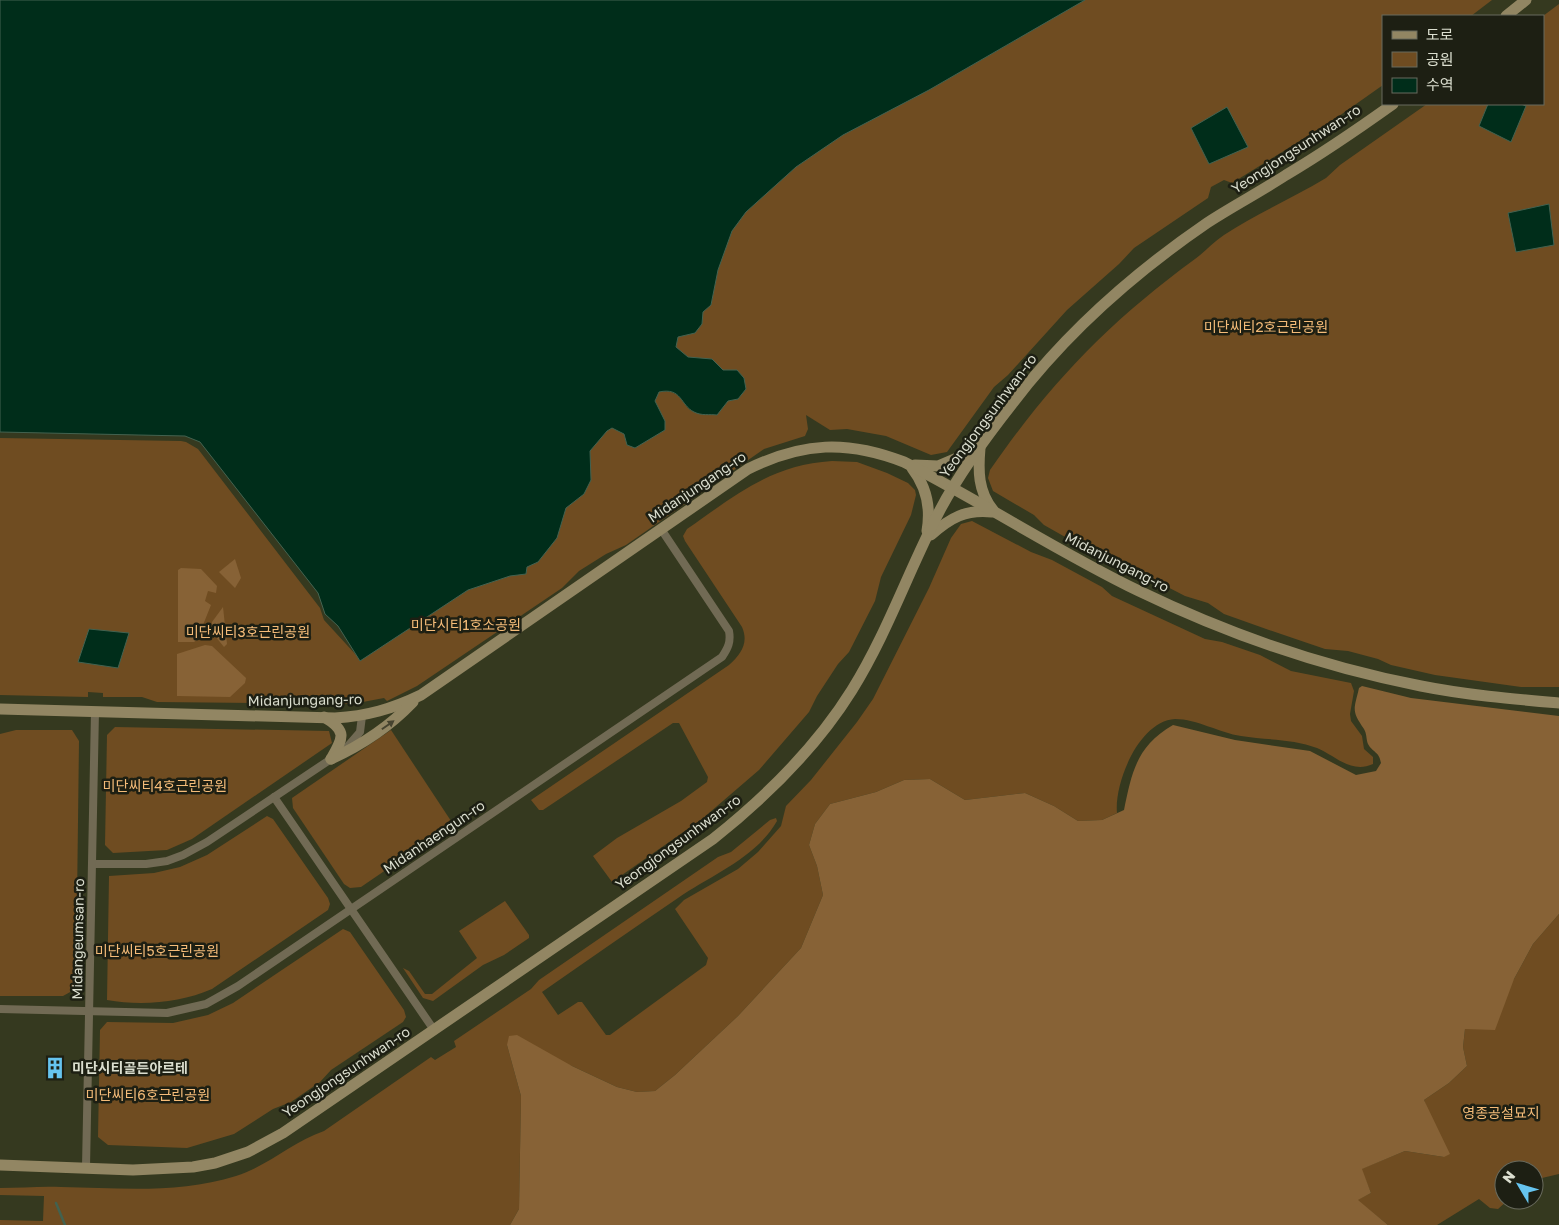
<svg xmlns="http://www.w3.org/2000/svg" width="1559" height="1225" viewBox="0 0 1559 1225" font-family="'Golos Text','Noto Sans KR',sans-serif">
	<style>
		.green { fill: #6f4c21 }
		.forest { fill: #876236 }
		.water { fill: #002d1a; stroke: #426250 }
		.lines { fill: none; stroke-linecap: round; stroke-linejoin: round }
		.stream { stroke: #426250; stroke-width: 2.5 }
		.street { stroke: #716a54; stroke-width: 8 }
		.secondary { stroke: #928663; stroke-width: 11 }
		.oneway { fill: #46432f }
		.labels { text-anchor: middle; stroke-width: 5; stroke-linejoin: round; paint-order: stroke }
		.street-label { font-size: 14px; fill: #dbdecf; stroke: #1d1f13 }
		.park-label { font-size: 14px; fill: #f5bc79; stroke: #1d1f13 }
		.poi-label { font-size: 14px; font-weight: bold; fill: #dbdecf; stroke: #1d1f13; text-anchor: start }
	</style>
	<rect width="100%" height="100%" fill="#35391f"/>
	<g class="green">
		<path d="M696,0H1492L1471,16H1383V85L1332,121L1232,183L1224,180L1211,187L1208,198L1134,248L1119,264L1067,310L1008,375L994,387L947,452L931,455L886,436L847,429L830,430L806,415L808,429L805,436L764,449L626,545L606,554L579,571L562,588L417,686L387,701L384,698L352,704L157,702L142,697H103V693L88,692V697L0,695V438L181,441L186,442L198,449L320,608L324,620L357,656L338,626L325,614L318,593L200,442L185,436L0,432Z"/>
		<path d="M1559,4V687H1521L1435,675L1391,665L1378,659L1348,651L1325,649L1269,630L1224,614L1208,603L1185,596L1117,561L1104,559L1044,525L1034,515L993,491L988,478L990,470C1051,382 1109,322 1195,259C1205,252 1213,242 1224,235C1256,214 1293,198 1326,178L1340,165L1427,104H1488L1479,126L1526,106L1521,104H1543V16Z"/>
		<path d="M832,461L857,462L887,473L908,483L915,490L916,495L911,515L881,577L875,601L849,652L838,664L817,696L809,712L759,770L702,819L612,882L593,856L617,838L681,801L707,782L708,777L679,723H673L543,810H539L531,800L729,665C741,654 749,643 742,627L685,541L683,536L687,529C735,496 770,465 832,461Z"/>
		<path d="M972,521L1031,552L1052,560L1102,587L1112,596L1205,639L1222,642L1260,655L1291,671L1351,683L1354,691L1350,714L1351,721L1362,736L1364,749L1373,757V764C1351,774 1336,756 1317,748C1294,739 1266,740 1241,736C1220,733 1197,719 1175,719C1139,721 1114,783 1117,813L1102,820L1078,821L1054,806L1025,793L965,800L930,779L904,780L876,792L830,804L815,824L809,845L817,866L823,895L801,948L738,1016L675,1075L655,1091L637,1092L617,1087L572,1066L507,1045L521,1096L519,1209L510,1225H0V1220L43,1221L44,1196L0,1195V1188C21,1188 41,1186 61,1187C120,1188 179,1194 236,1176C268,1166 292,1142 324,1131L431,1057L435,1060L456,1047L454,1041L531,989L539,980L718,857L731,852L770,820L776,818L777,821C756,858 711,875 678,898C632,929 587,961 542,992L558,1015L578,1002H582L606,1035H610L706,965L708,958L675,909L684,900L738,869L758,852L781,826L786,806L811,780L857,722L873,699L929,588L951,538L961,524Z"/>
		<path d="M115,727L329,731L332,743L192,839L167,850L113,853L105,845L107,735Z"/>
		<path d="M16,730H72L79,741L76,981L72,991L63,996H0V734Z"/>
		<path d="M391,730L453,824L361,887L350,888L344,884L293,808L292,798Z"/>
		<path d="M267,816L273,819L328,898L330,904L328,910L212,989C180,1003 141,1006 107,1000L109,876L154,873L180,867L207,855Z"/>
		<path d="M505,901L529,935V938L504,955L483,965L433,1001L423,998L403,968L409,971L425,994H432L477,958L459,931Z"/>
		<path d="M1559,914V1174L1542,1178V1187L1537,1196L1534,1193V1170H1504V1200H1508L1498,1209L1490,1208L1479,1199L1437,1225H1388L1357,1200L1371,1193L1361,1169L1405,1151L1444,1157L1424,1100L1449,1083L1467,1066L1463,1047L1465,1029L1514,979L1533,944Z"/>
		<path d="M343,929L350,932L404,1010L406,1017L403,1022L331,1070L320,1082L291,1102L273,1109L234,1134L187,1148L108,1145L98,1137L100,1030L107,1022L173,1023L208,1015L233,1003Z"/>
	</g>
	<g class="forest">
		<path d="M235,559L241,578L235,588L219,572Z"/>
		<path d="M181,568L201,569L217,586L216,593L208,591L205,601L211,605L197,640L194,642H178V570Z"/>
		<path d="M223,607L227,644L224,647L211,631L212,622Z"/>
		<path d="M205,645L212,646L246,678L245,683L230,697L177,696V654Z"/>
		<path d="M1362,686L1411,698L1559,716V914L1533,944L1514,979L1495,1030L1465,1029L1463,1047L1467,1066L1449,1083L1424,1100L1450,1154L1444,1157L1405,1151L1362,1169L1371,1193L1358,1200L1388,1225H510L519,1209L521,1096L507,1045L509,1036L517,1035L572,1066L617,1087L637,1092L655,1091L675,1075L738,1016L801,948L823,895L817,866L809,845L815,824L830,804L876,792L904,780L930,779L965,800L1025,793L1054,806L1078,821L1102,820L1124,810C1132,771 1137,746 1173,725L1235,740L1310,751L1356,775L1376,771L1381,763C1379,751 1373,753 1368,744C1366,739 1367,734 1364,729C1351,710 1354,710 1359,688Z"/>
	</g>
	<g class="water">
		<path d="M0,0H1085L929,90L843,135L796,167L746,212L732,231L718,270L711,305L703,312L702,324L695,333L678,337L676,347L688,357L712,359L723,370H737L744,378L746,389L738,399L728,401L717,415C709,414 702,416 694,412C680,405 682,387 659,392L655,401L665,421V430L635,448L627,445L624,434L612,428L607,431L590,451L591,480L584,494L566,508L557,538L538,562L527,567L526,574L510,576L468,590L360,661L338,626L325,614L318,593L200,442L185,436L0,432Z"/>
		<path d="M1488,104H1521L1526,106L1511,142L1479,126Z"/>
		<path d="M1227,107L1248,147L1209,164L1191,128Z"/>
		<path d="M1549,204L1554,245L1516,252L1508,213Z"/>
		<path d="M89,629L129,633L118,668L78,662Z"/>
	</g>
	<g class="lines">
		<path class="stream" d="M56,1203L65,1225"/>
		<g class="street">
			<path d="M347,747L360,732L362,716"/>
			<path d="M274,797L434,1030"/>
			<path d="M92,864H146L167,861L183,855L207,842L334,757"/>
			<path d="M0,1009L167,1013L206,1004L238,986L722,657C728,648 731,642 729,631L661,529"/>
			<path d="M86,1167L95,711"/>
		</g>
		<g class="secondary">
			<path d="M1506,16L1526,0"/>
			<path d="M980,448C978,471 978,491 993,510"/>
			<path d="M915,465L938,466L978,449"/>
			<path d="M912,468C926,486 931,508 927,531"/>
			<path d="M931,535C950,518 966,509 992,512"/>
			<path d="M0,709L335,718C367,716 392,709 421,695L748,469C803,442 847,440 904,462C984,503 1058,552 1139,591C1228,634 1323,667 1421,686C1466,695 1513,699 1559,703"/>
			<path d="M324,717C348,731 343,738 331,759"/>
			<path d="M331,759C362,745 390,726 413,702"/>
			<path d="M0,1165L133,1170L193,1167L215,1163L248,1152L283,1133L713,839C767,796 816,748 852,690C888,632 909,569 940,510C960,472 986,437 1012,404C1066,333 1134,273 1207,223C1233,206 1260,192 1286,175C1323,153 1358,129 1393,104"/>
		</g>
	</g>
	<defs><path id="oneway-solid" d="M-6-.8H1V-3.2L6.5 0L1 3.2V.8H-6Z" transform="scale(1.25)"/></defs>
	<use class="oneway" href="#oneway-solid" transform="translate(388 725) rotate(-35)"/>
	<defs>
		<g id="building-bare" transform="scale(1.725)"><path d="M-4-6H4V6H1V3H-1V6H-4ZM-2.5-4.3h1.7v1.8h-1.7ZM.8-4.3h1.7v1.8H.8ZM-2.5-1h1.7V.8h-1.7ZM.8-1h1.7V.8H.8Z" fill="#66c4ef" stroke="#1d1f13" stroke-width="2.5" paint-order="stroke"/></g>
	</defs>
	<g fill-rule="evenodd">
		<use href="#building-bare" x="55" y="1068"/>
	</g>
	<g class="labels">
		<g class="street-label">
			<text transform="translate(1296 149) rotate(-33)" y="5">Yeongjongsunhwan-ro</text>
			<text transform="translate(988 416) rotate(-53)" y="5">Yeongjongsunhwan-ro</text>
			<text transform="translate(697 487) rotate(-34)" y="5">Midanjungang-ro</text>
			<text transform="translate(1117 562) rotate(27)" y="5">Midanjungang-ro</text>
			<text transform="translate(305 700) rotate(-1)" y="5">Midanjungang-ro</text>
			<text transform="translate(434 837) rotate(-34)" y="5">Midanhaengun-ro</text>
			<text transform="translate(678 842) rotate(-36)" y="5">Yeongjongsunhwan-ro</text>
			<text transform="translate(78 939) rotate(-89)" y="5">Midangeumsan-ro</text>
			<text transform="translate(346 1072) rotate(-34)" y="5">Yeongjongsunhwan-ro</text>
		</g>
		<g class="park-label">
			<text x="1266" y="332">미단씨티2호근린공원</text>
			<text x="466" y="630">미단시티1호소공원</text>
			<text x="248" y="637">미단씨티3호근린공원</text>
			<text x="165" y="791">미단씨티4호근린공원</text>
			<text x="157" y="956">미단씨티5호근린공원</text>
			<text x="148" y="1100">미단씨티6호근린공원</text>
			<text x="1501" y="1118">영종공설묘지</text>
		</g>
		<g class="poi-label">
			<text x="72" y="1073">미단시티골든아르테</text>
		</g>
	</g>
	<rect x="1382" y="15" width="162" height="90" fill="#1d1f13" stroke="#696b5e"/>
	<rect x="1392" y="31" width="25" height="8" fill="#928663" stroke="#696b5e"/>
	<text x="1426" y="40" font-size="15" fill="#dbdecf">도로</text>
	<rect x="1392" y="52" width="25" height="15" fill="#6f4c21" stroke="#696b5e"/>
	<text x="1426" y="65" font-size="15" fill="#dbdecf">공원</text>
	<rect x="1392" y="78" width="25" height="15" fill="#002d1a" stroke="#696b5e"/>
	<text x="1426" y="90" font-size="15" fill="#dbdecf">수역</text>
	<g transform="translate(1519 1185) rotate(308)"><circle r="24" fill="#1d1f13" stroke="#696b5e"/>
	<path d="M0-4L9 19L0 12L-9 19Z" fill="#66c4ef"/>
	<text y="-8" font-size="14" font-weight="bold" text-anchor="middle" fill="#dbdecf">N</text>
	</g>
</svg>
